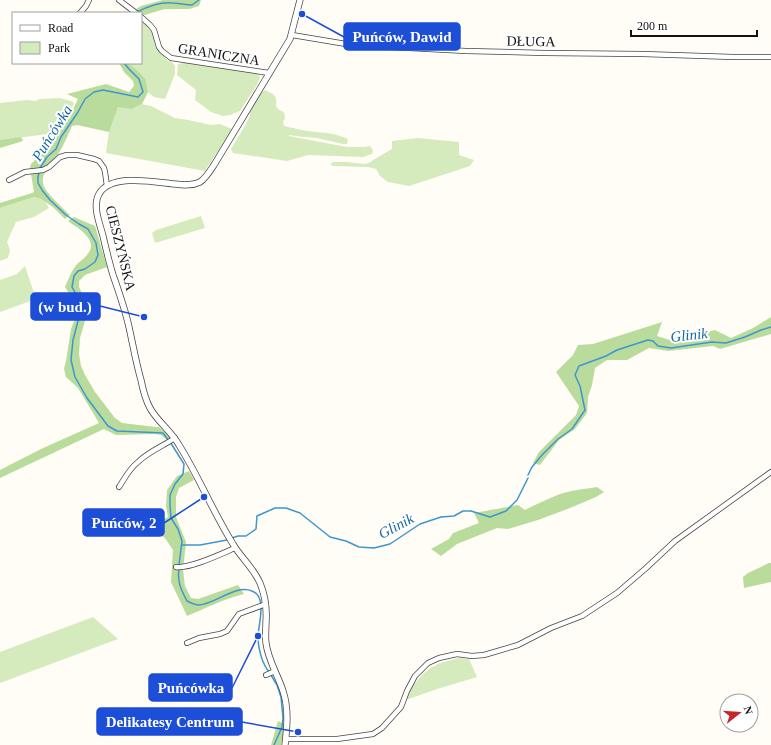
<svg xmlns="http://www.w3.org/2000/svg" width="771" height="745" viewBox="0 0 771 745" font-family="'Times New Roman',serif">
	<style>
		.green { fill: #d5ebbd }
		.forest { fill: #b9dc9c }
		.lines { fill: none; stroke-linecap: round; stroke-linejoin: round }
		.stream { stroke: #3f96cf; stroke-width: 1.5 }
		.minor-casing { stroke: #444; stroke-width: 6 }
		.tertiary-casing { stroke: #444; stroke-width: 7 }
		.minor { stroke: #fff; stroke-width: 4.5 }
		.tertiary { stroke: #fff; stroke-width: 5.5 }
		.labels { text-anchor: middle; stroke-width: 4; stroke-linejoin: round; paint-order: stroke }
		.street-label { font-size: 14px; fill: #111; stroke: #fff }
		.water-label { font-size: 15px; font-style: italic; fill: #1768a6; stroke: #fff }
		.leader { fill: none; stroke: #1d4ed8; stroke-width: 1.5 }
		.callout-dot { fill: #1d4ed8; stroke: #fff; stroke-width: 1.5 }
		.callout { fill: #1d4ed8; stroke: #1d4ed8; stroke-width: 1.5 }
		.callout-label { font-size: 15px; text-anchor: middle; font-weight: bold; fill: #fff }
	</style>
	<rect width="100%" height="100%" fill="#fffdf5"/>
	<g class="green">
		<path d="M141,22L146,24L152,31L156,47L168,61L172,62L175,66V74L165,99L154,97L148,92L146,80L128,63H141Z"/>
		<path d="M190,62L257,73L260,77L257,85L240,111L230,115L223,116L211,112L195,100L196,90L177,75L178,64Z"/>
		<path d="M265,90C268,92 272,93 274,95C280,102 270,107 284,112L285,118L283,122L284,126C294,128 305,131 316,132C329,133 336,134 348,139L347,144H343L317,138L304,137L289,135V136L347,147H365L370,146L373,150L372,154L363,157L308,155L287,161L233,153L231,149L246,124L250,115V112L260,94Z"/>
		<path d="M60,98L71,101L74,103L73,106L59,127V131L48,134L0,140V103L27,100L35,101L40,99Z"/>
		<path d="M142,104L151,106L175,118L188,120L211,125L220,124L232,129L205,171L106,153L109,131L118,106L132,109Z"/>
		<path d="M418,138L459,142V155L474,160L470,166L409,186L388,182L380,176L376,169L368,167L334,166L330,165L333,162H346L365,164L371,162L373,160L392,149V141Z"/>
		<path d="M34,197C42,199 45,200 49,208L34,217L16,222L7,242L10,250L8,258L0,261V208Z"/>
		<path d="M201,216L205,228L155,243L152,233L156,230Z"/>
		<path d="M25,266L36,299L0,312V280L17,274Z"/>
		<path d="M93,617L118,639L0,683V652Z"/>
		<path d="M459,658L469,659L477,677L437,689L406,700L411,688L421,676L429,669L440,663Z"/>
	</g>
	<g class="forest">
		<path d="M163,0H201L199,6L189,9H165L141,16V13H130L141,6Z"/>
		<path d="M119,63H128L139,72L146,80L148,92L142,104L132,109L118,107L109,132L77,125L72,126C68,134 65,143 60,151C54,162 37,174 45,188C48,195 64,209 70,215L65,219L53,207L41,199L34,197L0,208V203L32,193L34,192L30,168L31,164L49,146L47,141L48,134L59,131L73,109L78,99L67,94L106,84L129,92L134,86L133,81L124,72Z"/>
		<path d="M21,137L23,141L0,148V140Z"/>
		<path d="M74,217L95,226L107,267L85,275L79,281V287L88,306L87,314L80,338L79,354L81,366L85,375L95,392L115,418L122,423L156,427H159L170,437L167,440L161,435L156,434L116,435L104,429L0,478V470L41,449L99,423L78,388L66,377L64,369L66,361L71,329L76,316L77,308L75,303L65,287C68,280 71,272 75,267C77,263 83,260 86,256C101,241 79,229 68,221Z"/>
		<path d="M771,317V334L720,349L713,346L668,351L649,348L627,360H607L595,368L592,385L588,397L587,413L575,429L559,440L540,465L533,463L539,452L576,415L579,406L556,372L573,355L578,345L593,344L662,322L657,336L673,341L715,330L731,338L753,328Z"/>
		<path d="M189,471L194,480L179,488L176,497V517L186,542L183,570L185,586L191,598L198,599L238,585L244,594C224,599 206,608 187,616L171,582L173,550L165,538L157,533L145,535L141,530L168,517L166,506L167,490L177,476Z"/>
		<path d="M597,487L604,492L596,497L570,508L538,520L508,529L497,528L457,544L441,556L431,549L449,539L453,533L479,523L474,513L518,505L525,510C536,504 548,499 560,494C572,490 585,489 597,487Z"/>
		<path d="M769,563H771V582L744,588L743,577L748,573Z"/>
		<path d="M278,721L284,724L283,736L281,745H271Z"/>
	</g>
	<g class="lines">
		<g class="stream">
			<path d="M137,12C147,7 161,2 172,3C179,3 185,5 192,5L199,0"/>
			<path d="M124,63L129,69L139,79L143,92L138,97L103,90L94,92L85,99L78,112L61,137L56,149L47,157L40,168L38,177V183L42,190L50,200L66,215L79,224L88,229L96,243L98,255L95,262L85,269L78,271L74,276L72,287L82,305V314L78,321L73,340L71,360L75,377L87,398L108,426L117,431L163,433L172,445L184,464L183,474L175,484L170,495V505L171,518L178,529L182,541L179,565"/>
			<path d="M528,475L532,467L542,455L558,439L572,429L585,410L580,386L575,375L579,366L606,356L617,350L648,340L653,341L658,346L671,348L712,342L726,343L745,337L761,330L771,327"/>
			<path d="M232,538L238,536H246L256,529L257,516L275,508H286L300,513L330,537L346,541L359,547L374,548L390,544L420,524L441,517L454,516L463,511H471L490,517L506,511L517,500L528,478"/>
			<path d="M182,545H200L227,540"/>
			<path d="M179,569C177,581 181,590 187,601C191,603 195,605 199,605C216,604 235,584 252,591C268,597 258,625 258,637C258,649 262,663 269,672"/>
			<path d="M271,675L277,685L281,697L283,718L282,727L274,745"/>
		</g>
		<g class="minor-casing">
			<g id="minor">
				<path d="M119,0L136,13"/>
				<path d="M80,13L86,6L89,0"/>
				<path d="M141,17L150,25L154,30L159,47L162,51L171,58L269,73"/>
				<path d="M292,35L352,45L466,51L545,53L643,54L733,57H771"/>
				<path d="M9,180L25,172L43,170L49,167L60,157L67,155H77L94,159L99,161L104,168L105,172L107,186"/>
				<path d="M119,487C125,478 129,469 138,462C148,452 163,446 175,438"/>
				<path d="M176,567C190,569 221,554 235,548"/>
				<path d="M187,643L199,638L220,634L227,631L239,614L266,604"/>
				<path d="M266,675L275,671"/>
				<path d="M286,739H337L373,734L382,728L401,707L407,691L415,676L428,663L439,658L457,654L472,656L484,655L518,645L551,628L582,616L617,593L645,569L675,541L771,472"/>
			</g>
		</g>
		<g class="tertiary-casing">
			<path id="tertiary" d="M285,745C287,727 289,709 283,691C278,675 268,660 266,643C265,636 266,629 266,622C267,608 265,595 260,583C253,567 241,558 233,544C213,512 199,477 179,445C171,431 157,421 150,408C145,399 143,390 141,380C136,363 133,345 129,327C125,309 119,292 113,275C109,262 106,249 103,236C100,224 92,206 99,194C111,173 155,182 175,184C183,185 192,186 200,182C206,178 210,171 214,165L290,39L300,0"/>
		</g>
		<use href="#minor" class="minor"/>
		<use href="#tertiary" class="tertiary"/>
	</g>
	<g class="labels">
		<g class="street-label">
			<text transform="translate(531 41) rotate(1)" y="5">DŁUGA</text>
			<text transform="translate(219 54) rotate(9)" y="5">GRANICZNA</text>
			<text transform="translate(121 248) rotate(76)" y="5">CIESZYŃSKA</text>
		</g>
		<g class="water-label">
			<text transform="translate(52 133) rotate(-58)" y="5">Puńcówka</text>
			<text transform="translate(689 335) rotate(-6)" y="5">Glinik</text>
			<text transform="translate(396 526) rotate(-28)" y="5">Glinik</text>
		</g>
	</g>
	<path class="leader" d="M302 14L344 37M144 317L100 306M204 497L164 523M258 636L232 688M298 732L242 722"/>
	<g class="callout-dot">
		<circle cx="302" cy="14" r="4"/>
		<circle cx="144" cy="317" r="4"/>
		<circle cx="204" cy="497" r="4"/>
		<circle cx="258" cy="636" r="4"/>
		<circle cx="298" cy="732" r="4"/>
	</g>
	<g class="callout">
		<rect x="344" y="23" width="116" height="27" rx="4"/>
		<rect x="31" y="293" width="69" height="27" rx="4"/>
		<rect x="83" y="509" width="81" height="27" rx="4"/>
		<rect x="149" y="674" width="83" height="27" rx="4"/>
		<rect x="97" y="708" width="145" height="27" rx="4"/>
	</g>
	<g class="callout-label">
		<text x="402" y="42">Puńców, Dawid</text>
		<text x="65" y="312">(w bud.)</text>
		<text x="124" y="528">Puńców, 2</text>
		<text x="191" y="693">Puńcówka</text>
		<text x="170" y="727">Delikatesy Centrum</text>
	</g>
	<rect x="12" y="12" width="130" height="52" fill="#ffffff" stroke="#a0a0a0"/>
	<rect x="20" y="25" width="20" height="6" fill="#ffffff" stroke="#a0a0a0"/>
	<text x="48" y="32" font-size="12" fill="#111111">Road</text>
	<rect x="20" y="42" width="20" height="12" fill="#d5ebbd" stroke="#a0a0a0"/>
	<text x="48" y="52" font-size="12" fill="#111111">Park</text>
	<g transform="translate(739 713) rotate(73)"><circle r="19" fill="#ffffff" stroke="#a0a0a0"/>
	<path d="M0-3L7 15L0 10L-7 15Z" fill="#c4262e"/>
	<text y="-6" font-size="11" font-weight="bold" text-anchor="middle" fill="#111111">N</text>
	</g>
	<path d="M631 30v6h126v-6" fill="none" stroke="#111111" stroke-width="2"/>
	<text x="637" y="30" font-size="12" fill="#111111" stroke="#ffffff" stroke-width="3" paint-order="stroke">200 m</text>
</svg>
